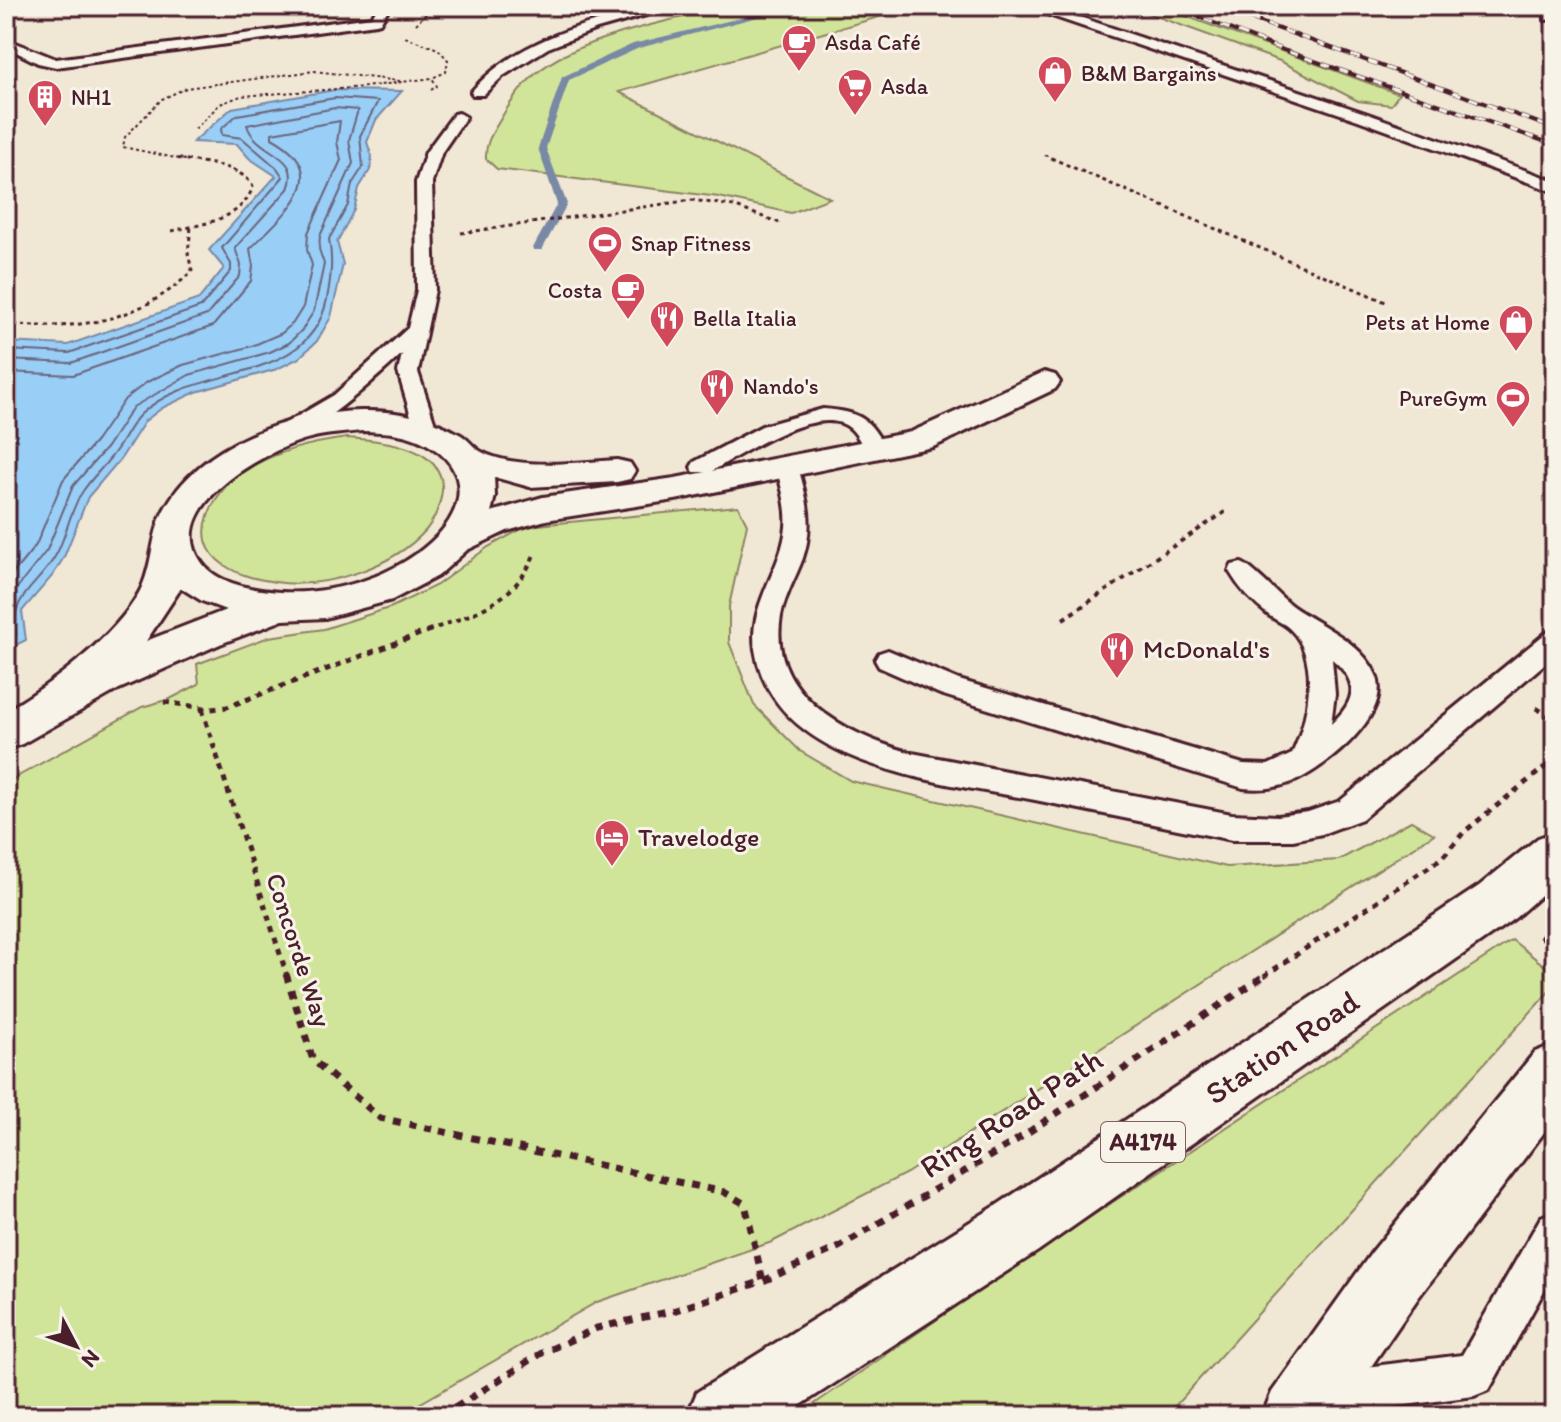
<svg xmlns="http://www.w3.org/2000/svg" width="1561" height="1422" viewBox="0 0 1561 1422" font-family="Itim,sans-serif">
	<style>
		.green { fill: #d0e59a; stroke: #8d8262; stroke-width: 2 }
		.water { fill: #99cef7; stroke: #7988a5; stroke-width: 2 }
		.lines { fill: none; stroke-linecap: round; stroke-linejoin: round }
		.shore { stroke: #6a657d; stroke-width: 2 }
		.stream { fill: #7988a5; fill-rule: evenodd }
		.lane-casing { stroke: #4a1f2b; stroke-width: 6 }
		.street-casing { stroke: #4a1f2b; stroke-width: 6 }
		.primary-casing { stroke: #4a1f2b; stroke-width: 6 }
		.path-far4 { stroke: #4a1f2b; stroke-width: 2; stroke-dasharray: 3 3; stroke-linecap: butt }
		.path-far3 { stroke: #4a1f2b; stroke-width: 3; stroke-dasharray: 4 4; stroke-linecap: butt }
		.path-far2 { stroke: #4a1f2b; stroke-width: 4; stroke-dasharray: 5 5; stroke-linecap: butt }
		.path-far1 { stroke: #4a1f2b; stroke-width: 5; stroke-dasharray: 6 6; stroke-linecap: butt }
		.path { stroke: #4a1f2b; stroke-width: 7; stroke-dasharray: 8 8; stroke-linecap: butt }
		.lane { fill: #f7f3e8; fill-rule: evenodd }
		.street { fill: #f7f3e8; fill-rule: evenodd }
		.primary { fill: #f7f3e8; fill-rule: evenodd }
		.rail-casing { stroke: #4a1f2b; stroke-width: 4 }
		.rail { stroke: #f7f3e8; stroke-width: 3; stroke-dasharray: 9; stroke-linecap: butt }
		.labels { text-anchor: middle; stroke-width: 6; stroke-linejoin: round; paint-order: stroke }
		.far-poi-label { font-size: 22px; fill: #4a1f2b; stroke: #f7f3e8; text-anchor: start }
		.shield { fill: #f7f3e8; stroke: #7e5f64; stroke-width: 2 }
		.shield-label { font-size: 24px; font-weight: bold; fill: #4a1f2b }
		.poi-label { font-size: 26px; fill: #4a1f2b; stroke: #f7f3e8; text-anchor: start }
		.street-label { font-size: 26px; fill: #4a1f2b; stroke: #f7f3e8 }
		.near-street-label { font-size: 32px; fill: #4a1f2b; stroke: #f7f3e8 }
	</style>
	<rect width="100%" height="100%" fill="#f0e7d5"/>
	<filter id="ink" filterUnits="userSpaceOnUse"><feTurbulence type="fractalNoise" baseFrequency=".0125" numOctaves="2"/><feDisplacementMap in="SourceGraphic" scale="16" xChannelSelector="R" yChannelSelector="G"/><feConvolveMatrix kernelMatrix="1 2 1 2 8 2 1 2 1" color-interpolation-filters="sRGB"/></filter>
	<g filter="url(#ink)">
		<g class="green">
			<path d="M731,6H917L619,92L830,198L791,213L719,197L497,169L486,159C485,143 492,134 500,120C508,106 518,91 529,80C570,37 674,20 731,6Z"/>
			<path d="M1128,6H1158L1399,94L1391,105L1358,101L1280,61Z"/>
			<path d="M347,438C379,440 445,445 442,491C440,506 435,519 426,530C393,567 324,590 275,582C257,579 240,576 224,565C185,539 214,490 244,471C276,451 310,443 347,438Z"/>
			<path d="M738,506L747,524L729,606V642L754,705L800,751L851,781L1227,867L1339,860L1411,821L1434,834L907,1173L772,1242L597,1302L398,1416H6V783L142,707L170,699L199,684L197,664L269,637L324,629L392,607L437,585L488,547L527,526Z"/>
			<path d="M1512,940L1555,974V985L1166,1416H797L1006,1272Z"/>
		</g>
		<path class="water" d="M334,90L402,91L376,120L367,142L372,157L370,170L359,188L354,210L337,242L343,264L331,317L317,341L299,358L277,369L196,392L162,408L145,421L122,457L88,497L64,557L53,575L22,611L26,640L6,650V342L68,345L199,299L224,268L209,250L276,176L249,158L237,144L193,142L232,108Z"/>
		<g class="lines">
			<g class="shore">
				<path d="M6,350L69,353L201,307L231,271V264L222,248L283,177L277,168L242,138L222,135L221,129L237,115L335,98L378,101L360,136L363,167L352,184L348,205L329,239C333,261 331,277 327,299C309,387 196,362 141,414C131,423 125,438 117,449C107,464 93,476 83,491C70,509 67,534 57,553C41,585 8,595 16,635L6,641"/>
				<path d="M6,360L71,363L207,315L240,276L241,265L235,248L288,189C303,153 256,155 247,125L335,108L358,110L349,140L353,163L320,236L319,249L324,264L314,311L302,330L289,343L270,352L189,375L133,407L107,447L73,486L47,550L6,602"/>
				<path d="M6,372L73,375L213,326L251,281L253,266L250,249C284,214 338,174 272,138V133L340,121L337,142L341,160L308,233L307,250L312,265L303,307L293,323L282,333L252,346L183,365L147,382L125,399L97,440L63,480L36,545L6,582"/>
			</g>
			<path class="stream" d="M789,6H800L639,48L569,80L546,148L567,204L542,250H534L533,248L557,204L538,148L562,77L633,44Z"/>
			<g class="lane-casing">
				<g id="lane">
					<path d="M378,6H390L380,23L376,24L56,67L38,63L6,47V39L56,59L372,17Z"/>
					<path d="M656,6H678L597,29L548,48L503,76L483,95H473L471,92C516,39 592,21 656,6Z"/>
					<path d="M1047,6L1368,114L1555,181V192L1358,120L1043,13L1041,10Z"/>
					<path d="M1555,10V19L1545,20V14Z"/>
					<path d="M459,113L466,117L442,152L432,182L435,290L418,372L437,430L426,437L415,430L398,372L402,354C379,375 303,448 272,441L269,436L272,431L334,395L408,328L417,290L416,182L426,152L454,114Z"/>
					<path d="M823,409C861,412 869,418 887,451L884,456H868C860,443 857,429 841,423C806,411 740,455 710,472H694L691,467L694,462L762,426Z"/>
					<path d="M787,460L795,462L798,467C807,498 814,526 803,558C796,577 785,595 781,616C767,695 849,736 912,753L1232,814L1278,816L1308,812L1340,801L1546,633L1555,631V655L1362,819L1322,834L1293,840H1232C1166,827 1101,813 1035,800C942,782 773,768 755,649C748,604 782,570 786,527C788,507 781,486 776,467L779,462Z"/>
					<path d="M1241,563C1250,565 1279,596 1292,606C1320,626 1361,641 1376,675C1393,714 1327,766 1297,780C1279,788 1262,790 1243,788L940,694L879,667L875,660L879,653L888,650L959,680L1243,764L1268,765L1292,754C1308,721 1321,660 1291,630C1286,624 1277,621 1270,616C1253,603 1240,590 1229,571L1232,565ZM1332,659C1359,682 1357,700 1331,724L1335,694Z"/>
					<path d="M1555,1211V1271L1489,1390L1474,1396L1323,1416L1303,1410L1296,1395L1303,1380L1318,1373L1462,1355L1541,1217Z"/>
				</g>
			</g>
			<g class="street-casing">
				<g id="street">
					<path d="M1525,6H1555V16L1528,10Z"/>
					<path d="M1044,372L1055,375L1060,382L1055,389L933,447L675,500L546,520L507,531L467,550L438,576L392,600L325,618L283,620L220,644L119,689L22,744L6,749V711C50,685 116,637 140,591C153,566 151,535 164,510C200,443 291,412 362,411C395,410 433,418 461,435C468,439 473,447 480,451C515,471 578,462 617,460L630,463L635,471L630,479L617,482L530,487L494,477L495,496L491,512L543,497L675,478L911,432ZM363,431C381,432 399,432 416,439C469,461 471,506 431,542C387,582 319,599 261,590C241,587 214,580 202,563C162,508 262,453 303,440C322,434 342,433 363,431ZM181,588L202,601L226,610L146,641Z"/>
				</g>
			</g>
			<g class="primary-casing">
				<g id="primary">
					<path d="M1555,832V883L1515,918L1038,1251L784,1416H687L697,1392L994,1207L1479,886L1538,838Z"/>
					<path d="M1555,1044V1118L1418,1298L1337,1416H1262L1272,1392L1372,1252L1535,1052Z"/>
				</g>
			</g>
			<g class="path-far4">
				<path d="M183,6L195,10"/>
				<path d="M416,24L433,6"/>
				<path d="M431,90L437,86L432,78"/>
				<path d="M195,129L220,104L241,96L365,87L432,78L446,72L448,60L438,49L405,37"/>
				<path d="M1045,155L1056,160"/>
				<path d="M185,160L123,147L125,137L162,99L186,88L314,71L400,81"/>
			</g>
			<g class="path-far3">
				<path d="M1051,158L1388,303"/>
				<path d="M172,231C202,224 243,220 253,186C239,163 200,163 175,158"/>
				<path d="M461,233L692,200L733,206L780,223"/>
				<path d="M6,324C76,331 141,322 192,271L188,253L191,227"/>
			</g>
			<g class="path-far2">
				<path d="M1063,619L1225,512"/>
				<path d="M427,631C473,614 517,602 535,552"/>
			</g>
			<g class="path-far1">
				<path d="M164,702L211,709L227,707L433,629"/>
				<path d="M1536,708L1555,720"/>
				<path d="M202,709L287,976"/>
				<path d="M1540,936L1555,946"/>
				<path d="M1264,976L1441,859L1464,832L1555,759"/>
			</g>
			<g class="path">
				<path d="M286,974L313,1060L380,1118L724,1192L745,1204L763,1281"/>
				<path d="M442,1416L542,1353L597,1328L676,1310L763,1281L839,1247L1015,1141L1267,974"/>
			</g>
			<use href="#lane" class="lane"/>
			<use href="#street" class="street"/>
			<use href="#primary" class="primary"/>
			<g class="rail-casing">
				<g id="rail">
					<path d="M1171,6L1286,51L1555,145"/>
					<path d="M1216,6L1555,129"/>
				</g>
			</g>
			<use href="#rail" class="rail"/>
		</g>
	</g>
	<defs>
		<g id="cafe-pin" transform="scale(1.8)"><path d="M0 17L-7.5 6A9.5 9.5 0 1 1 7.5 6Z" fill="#d1495b" stroke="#f7f3e8"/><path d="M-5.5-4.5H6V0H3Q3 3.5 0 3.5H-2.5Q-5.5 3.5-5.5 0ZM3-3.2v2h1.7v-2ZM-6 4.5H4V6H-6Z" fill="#fff"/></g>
		<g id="shop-pin" transform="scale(1.8)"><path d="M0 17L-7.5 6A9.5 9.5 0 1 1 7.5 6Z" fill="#d1495b" stroke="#f7f3e8"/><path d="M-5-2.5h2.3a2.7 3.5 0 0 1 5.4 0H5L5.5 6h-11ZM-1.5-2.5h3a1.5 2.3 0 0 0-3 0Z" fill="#fff"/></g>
		<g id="supermarket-pin" transform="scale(1.8)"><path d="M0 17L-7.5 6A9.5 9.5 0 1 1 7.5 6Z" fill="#d1495b" stroke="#f7f3e8"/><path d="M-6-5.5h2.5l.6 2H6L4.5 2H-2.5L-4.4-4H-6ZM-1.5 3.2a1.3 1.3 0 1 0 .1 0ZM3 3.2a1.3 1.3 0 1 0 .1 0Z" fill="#fff"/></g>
		<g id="building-pin" transform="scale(1.8)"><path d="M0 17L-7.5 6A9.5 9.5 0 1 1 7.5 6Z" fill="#d1495b" stroke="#f7f3e8"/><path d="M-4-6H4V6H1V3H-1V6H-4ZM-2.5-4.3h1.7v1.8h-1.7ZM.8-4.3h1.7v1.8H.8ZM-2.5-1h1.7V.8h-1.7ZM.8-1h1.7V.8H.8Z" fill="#fff"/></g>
		<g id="stadium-pin" transform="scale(1.8)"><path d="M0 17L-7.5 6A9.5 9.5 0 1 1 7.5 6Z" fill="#d1495b" stroke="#f7f3e8"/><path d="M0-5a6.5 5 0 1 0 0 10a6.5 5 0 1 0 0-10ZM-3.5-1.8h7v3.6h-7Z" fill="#fff"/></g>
		<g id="restaurant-pin" transform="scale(1.8)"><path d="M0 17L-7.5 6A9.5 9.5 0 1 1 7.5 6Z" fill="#d1495b" stroke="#f7f3e8"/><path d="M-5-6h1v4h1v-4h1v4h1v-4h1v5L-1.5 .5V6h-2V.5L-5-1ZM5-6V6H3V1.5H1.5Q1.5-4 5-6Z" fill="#fff"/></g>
		<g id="hotel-pin" transform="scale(1.8)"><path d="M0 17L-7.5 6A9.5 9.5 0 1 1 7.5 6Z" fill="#d1495b" stroke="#f7f3e8"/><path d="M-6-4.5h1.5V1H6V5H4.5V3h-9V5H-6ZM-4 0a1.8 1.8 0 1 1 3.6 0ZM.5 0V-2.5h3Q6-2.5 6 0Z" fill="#fff"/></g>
	</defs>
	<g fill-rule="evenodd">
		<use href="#cafe-pin" x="799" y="42"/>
		<use href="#shop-pin" x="1055" y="73"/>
		<use href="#supermarket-pin" x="855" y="86"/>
		<use href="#building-pin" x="45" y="97"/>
		<use href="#stadium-pin" x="605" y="243"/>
		<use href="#cafe-pin" x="628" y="290"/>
		<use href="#restaurant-pin" x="667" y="318"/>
		<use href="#shop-pin" x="1516" y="322"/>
		<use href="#restaurant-pin" x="717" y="386"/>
		<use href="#stadium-pin" x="1513" y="398"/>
		<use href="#restaurant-pin" x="1117" y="649"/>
		<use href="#hotel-pin" x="612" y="837"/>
	</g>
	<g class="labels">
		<g class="far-poi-label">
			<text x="825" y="50">Asda Café</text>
			<text x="1081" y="81">B&amp;M Bargains</text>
			<text x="881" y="94">Asda</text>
			<text x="71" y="105">NH1</text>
			<text x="631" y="251">Snap Fitness</text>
			<text x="602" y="298" text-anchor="end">Costa</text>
			<text x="693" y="326">Bella Italia</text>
			<text x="1490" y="330" text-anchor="end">Pets at Home</text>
			<text x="743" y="394">Nando's</text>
			<text x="1487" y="406" text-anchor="end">PureGym</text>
		</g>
		<rect class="shield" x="1101" y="1122" width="84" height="40" rx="6"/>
		<g class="shield-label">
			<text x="1143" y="1150">A4174</text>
		</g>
		<g class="poi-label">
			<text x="1143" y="658">McDonald's</text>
			<text x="638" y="846">Travelodge</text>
		</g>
		<g class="street-label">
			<text transform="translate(299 950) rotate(72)" y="9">Concorde Way</text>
		</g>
		<g class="near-street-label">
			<text transform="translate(1282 1047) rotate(-34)" y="11">Station Road</text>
			<text transform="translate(1011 1113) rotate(-33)" y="11">Ring Road Path</text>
		</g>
	</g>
	<rect width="1561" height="1422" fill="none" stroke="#f7f3e8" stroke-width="32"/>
	<rect x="16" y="16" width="1529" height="1390" fill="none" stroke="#4a1f2b" stroke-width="3" filter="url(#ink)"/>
	<g transform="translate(76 1346) rotate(131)" stroke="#f7f3e8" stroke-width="6" paint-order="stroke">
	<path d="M0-6L14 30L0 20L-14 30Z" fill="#4a1f2b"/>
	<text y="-12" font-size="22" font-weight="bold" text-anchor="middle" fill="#4a1f2b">N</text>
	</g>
</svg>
